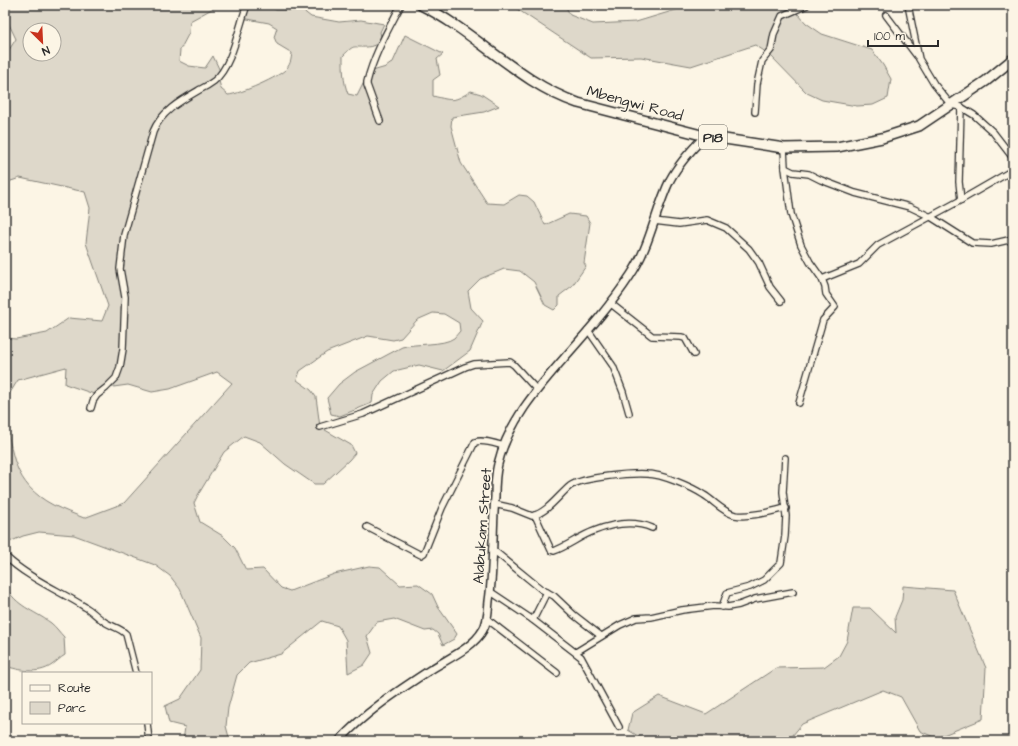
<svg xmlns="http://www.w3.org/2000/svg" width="1018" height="746" viewBox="0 0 1018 746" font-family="'Architects Daughter',sans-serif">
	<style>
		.green { fill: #ded8ca; stroke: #84827a; fill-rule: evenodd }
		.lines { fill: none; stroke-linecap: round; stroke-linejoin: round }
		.minor-casing { stroke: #2b2b2b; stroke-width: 8 }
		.tertiary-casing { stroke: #2b2b2b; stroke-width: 10 }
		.primary-casing { stroke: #2b2b2b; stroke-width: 12 }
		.minor { stroke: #fcf5e5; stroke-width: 5.5 }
		.tertiary { stroke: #fcf5e5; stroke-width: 7 }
		.primary { stroke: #fcf5e5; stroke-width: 9 }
		.labels { text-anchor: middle; stroke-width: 3.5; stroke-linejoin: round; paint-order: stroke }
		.shield { fill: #fcf5e5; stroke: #6a6863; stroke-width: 1 }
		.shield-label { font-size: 14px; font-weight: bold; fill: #2b2b2b }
		.street-label { font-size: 15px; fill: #2b2b2b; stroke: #fcf5e5 }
	</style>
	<rect width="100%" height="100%" fill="#fcf5e5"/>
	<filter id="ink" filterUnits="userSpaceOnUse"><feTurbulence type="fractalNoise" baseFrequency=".025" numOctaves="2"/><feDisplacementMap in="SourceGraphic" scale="8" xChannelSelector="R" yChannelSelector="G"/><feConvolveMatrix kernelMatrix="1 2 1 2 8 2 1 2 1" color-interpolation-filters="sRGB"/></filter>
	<g filter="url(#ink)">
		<g class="green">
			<path d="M5,5H219L190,21L189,33L180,50L179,61L189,66L205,68L213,56L221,73L219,81L221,89L228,95C240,94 280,77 287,68C291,63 291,59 292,53L277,44L274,37L277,28L269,23L242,18L247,5H267L276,10H302L311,17L339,22L361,20L384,24L380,32L382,41C377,44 372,47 367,47C353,48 355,43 343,56C343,69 343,81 348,94L357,96L369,72L386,67L393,62L405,35L443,54L437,59L440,75L433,80V96C453,101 454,102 471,91L481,94L499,106L484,112L452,117L451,126L461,163L487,203L504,204L519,195L527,196L534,202L545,225L569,214L586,216L590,223L584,263L586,266L572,286L559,296V305L554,310L545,305L534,282L520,271L504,269L480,279L468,291L471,308L483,321L470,351L443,371L419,365L394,371L382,381L373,395L372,403L340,416L331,414L327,398L339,384L355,372L402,347C416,343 443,346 454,338C456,336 458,333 460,331L459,323L444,314L433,313L417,320L401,338L393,340L368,336L327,352L300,371L297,380L311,390L316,397L320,427L351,445L355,453L349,460L323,484H314L285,464L260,442L244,436L224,452L198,495L194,503L200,522L223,536L235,548L246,570L263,569L281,588L290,591L334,574L369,566L380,567L400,585L418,584L432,594L438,607L457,634L454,639L443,645L438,634L433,630L425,631L394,619L377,622L367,636L372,653L364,665L348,673L346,640L338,626L322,621L281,654L249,663L237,675L228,708L226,726L230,741H183L185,727L169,723L165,706L180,699L200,670L201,638L180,589L170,576L155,565L74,535L39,532L23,536L5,544V413C12,453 13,484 53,505C63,510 74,514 84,518L124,503L232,383L217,372L170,389L152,392L128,385L106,388L97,395L65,384L66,367L18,380L5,401V338L16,339L47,333L69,318L102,321L108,306L86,243L90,208L85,192L20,178L5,183V56L16,39L5,16ZM30,30H54V54H30Z"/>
			<path d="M511,5H565L570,15L593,24L636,22L692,5H790L806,23L822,34L872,50L883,65L891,79L888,98L873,105L857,106L822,100L807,93L769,54L755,45L691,66L641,57L591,58Z"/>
			<path d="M5,586C17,607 33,610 51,623C56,627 60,633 64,637L65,655C60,658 56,662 52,665C38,675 19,670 5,666Z"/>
			<path d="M903,586L953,590L986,668L983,719L936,738L920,731L901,697L883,690L802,724L788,741H650L643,739L628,730L632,713L659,696L706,714L776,668L824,667L839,656L847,641L853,608H870L896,633L895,617L902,600Z"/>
		</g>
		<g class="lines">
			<g class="minor-casing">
				<g id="minor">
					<path d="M908,5L919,59L934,84L951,105L961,107L974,115L984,124L993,132L1013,158"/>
					<path d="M886,15L917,56"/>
					<path d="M961,107L959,182L961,200"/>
					<path d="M755,112L757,84L762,61L771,50L774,34L782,16L807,5"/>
					<path d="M380,121L367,85V82C374,54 388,30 401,5"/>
					<path d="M784,148L785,168L793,172L809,174L821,180L855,193L910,207L931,217L972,243L991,244L1013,239"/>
					<path d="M785,168L791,214L801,245L810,262L822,279L825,287L826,294L835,307L823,320L799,403"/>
					<path d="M654,221L679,224L707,220L726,228L749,249L759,263L770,287L781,301"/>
					<path d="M822,279L859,264L878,245L961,200L1013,170"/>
					<path d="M610,303L652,336L681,337L685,338L694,354"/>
					<path d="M588,330L613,366L623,392L629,413"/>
					<path d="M91,408L93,401L97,395L106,388L116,378L120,367L123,349L125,297L120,269L124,235L153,132C161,111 182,100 201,89C205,87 210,84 214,81C232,67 239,26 247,5"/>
					<path d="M320,427L363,414L465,367L474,364L510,362L514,365L537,390"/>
					<path d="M494,504L512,508L532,516C548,512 558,496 570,486C582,477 632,473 647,474C662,474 692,487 704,495C714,501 723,512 735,515C749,518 772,511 786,508"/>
					<path d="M535,515L551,550L554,551C568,546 580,536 594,531C612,524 633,520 652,528"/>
					<path d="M367,527L421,555L424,553L442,508L475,442C483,439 496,444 504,446"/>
					<path d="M492,549L541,589L554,596L574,615L601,636"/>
					<path d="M5,556C28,578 58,590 85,607C91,610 96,616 102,620C109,626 119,627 126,634L136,673"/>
					<path d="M491,592L533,620L581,657L619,727"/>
					<path d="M722,607L727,593L750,587L764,580L781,563L785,536L786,516L783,492L785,458"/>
					<path d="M487,619L557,673"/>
					<path d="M533,620L547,592"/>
					<path d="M576,652L620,625L636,618L651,617L682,610L714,606L728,607L739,605L755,599L793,592"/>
					<path d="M147,723L149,741"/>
				</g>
			</g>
			<g class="tertiary-casing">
				<path id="tertiary" d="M339,741C365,712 398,691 430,670C447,659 473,648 483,630C488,622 488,611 489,601C494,567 492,532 495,497C495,486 495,475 498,464C508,422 537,389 565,357C588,331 611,305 630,276C650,247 655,211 670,180C679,163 692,149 705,136"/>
			</g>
			<g class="primary-casing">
				<path id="primary" d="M421,5C476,32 519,83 578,103L705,136L784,148L837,147L882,138L919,126L986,81L1013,59"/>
			</g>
			<use href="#minor" class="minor"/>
			<use href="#tertiary" class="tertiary"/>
			<use href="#primary" class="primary"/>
		</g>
	</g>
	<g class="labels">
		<rect class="shield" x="699" y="125" width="28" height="24" rx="3"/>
		<g class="shield-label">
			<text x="713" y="142">P18</text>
		</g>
		<g class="street-label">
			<text transform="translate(635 103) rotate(15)" y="5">Mbengwi Road</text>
			<text transform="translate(482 526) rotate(-86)" y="5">Alabukam Street</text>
		</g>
	</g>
	<rect width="1018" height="746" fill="none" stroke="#fcf5e5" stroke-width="20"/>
	<rect x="10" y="10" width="998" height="726" fill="none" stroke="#2b2b2b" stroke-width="1.5" filter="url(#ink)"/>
	<rect x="22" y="672" width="130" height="52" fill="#fcf5e5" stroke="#a8a49b"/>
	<rect x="30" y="685" width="20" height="6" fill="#fcf5e5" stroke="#a8a49b"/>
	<text x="58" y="692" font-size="12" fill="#2b2b2b">Route</text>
	<rect x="30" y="702" width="20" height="12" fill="#ded8ca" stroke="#a8a49b"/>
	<text x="58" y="712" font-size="12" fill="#2b2b2b">Parc</text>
	<g transform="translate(42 42) rotate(156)"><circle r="19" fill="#fcf5e5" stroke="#a8a49b"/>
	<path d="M0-3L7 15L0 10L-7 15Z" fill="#c8321e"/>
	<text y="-6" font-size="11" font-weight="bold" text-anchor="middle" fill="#2b2b2b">N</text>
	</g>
	<path d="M868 40v6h70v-6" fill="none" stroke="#2b2b2b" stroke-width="2"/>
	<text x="874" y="40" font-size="12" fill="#2b2b2b" stroke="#fcf5e5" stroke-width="3" paint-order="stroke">100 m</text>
</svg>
